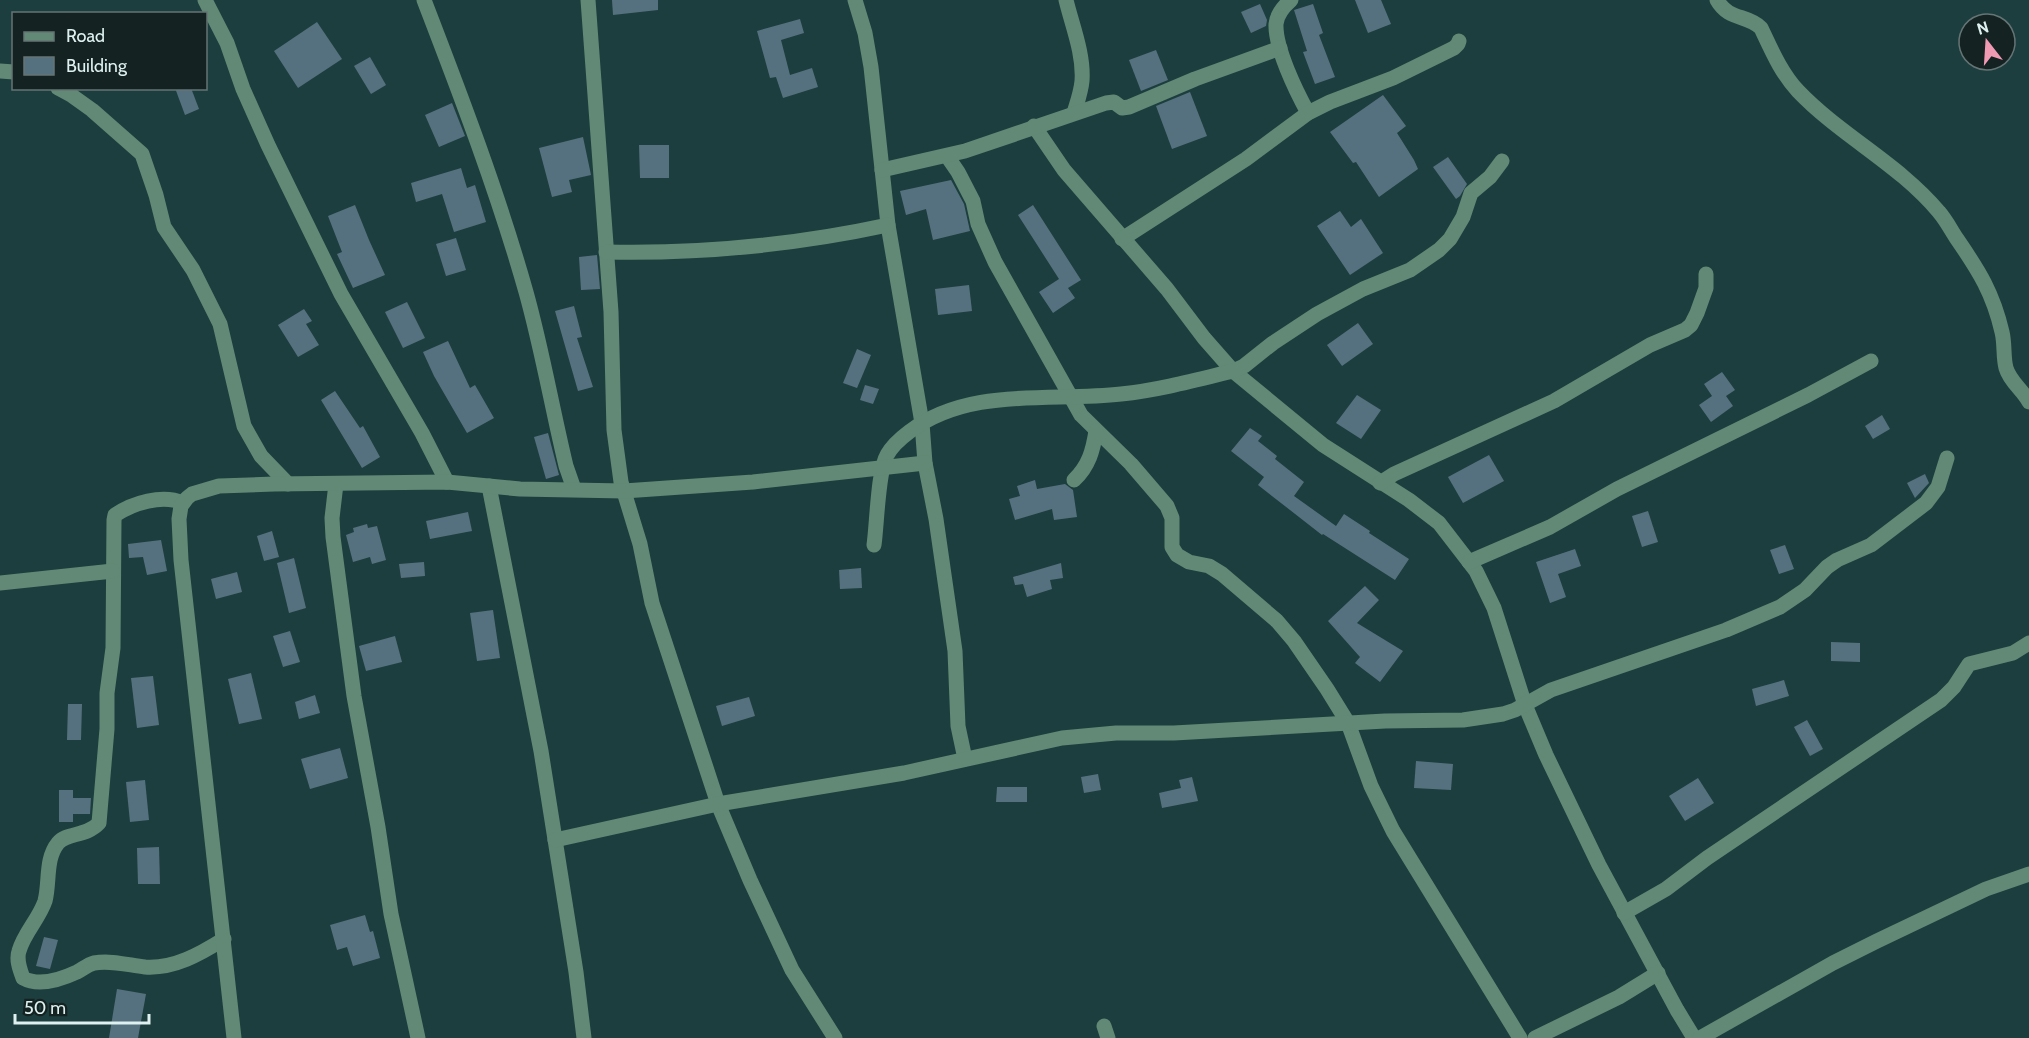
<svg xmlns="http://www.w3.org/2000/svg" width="2029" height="1038" viewBox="0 0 2029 1038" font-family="Cabin,sans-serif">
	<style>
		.building { fill: #55717f }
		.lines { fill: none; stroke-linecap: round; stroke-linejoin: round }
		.minor { stroke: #618975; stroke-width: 15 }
	</style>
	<rect width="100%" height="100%" fill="#1d3e3e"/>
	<g class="building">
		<path d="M612,0H658V10L613,15Z"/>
		<path d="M1355,0H1381L1391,24L1368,33Z"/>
		<path d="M1260,4L1267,20L1266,26L1251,33L1241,12Z"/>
		<path d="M1313,4L1323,33L1319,35L1335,77L1315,84L1303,52L1307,51L1294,10Z"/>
		<path d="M800,19L804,33L781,40L790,75L812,68L818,87L783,98L776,77L770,78L757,31Z"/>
		<path d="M317,22L342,59L298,88L274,51Z"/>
		<path d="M1156,50L1168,80L1141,91L1129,60Z"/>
		<path d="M370,57L386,85L371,94L354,66Z"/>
		<path d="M175,88H191L199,109L185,115Z"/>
		<path d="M1190,92L1207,136L1172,149L1156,106Z"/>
		<path d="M1383,95L1406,126L1397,133L1414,160L1418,169L1379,197L1356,162L1353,163L1330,132Z"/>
		<path d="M452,103L465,136L439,147L425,115Z"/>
		<path d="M583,137L591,175L569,180L572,192L552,197L539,148Z"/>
		<path d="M639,145H669V178H640Z"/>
		<path d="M1448,157L1467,184L1460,196L1456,199L1433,167Z"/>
		<path d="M461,168L467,188L475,185L486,222L454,232L442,194L416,202L411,183Z"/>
		<path d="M951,180L964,204L970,231L933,240L926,209L906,215L900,191Z"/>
		<path d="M355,205L369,240L385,275L353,288L337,254L342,252L328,216Z"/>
		<path d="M1033,205L1081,280L1068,288L1075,298L1053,313L1039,292L1059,279L1018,215Z"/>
		<path d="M1340,211L1351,227L1361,219L1383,253L1350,275L1317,226Z"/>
		<path d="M456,238L466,270L446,276L436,244Z"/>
		<path d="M597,255L600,289L581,290L579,257Z"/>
		<path d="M969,285L972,311L938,315L935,289Z"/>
		<path d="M407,302L425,338L403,348L385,312Z"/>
		<path d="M574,306L582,337L577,338L593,387L578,391L555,311Z"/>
		<path d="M304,309L312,321L306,324L319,345L298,357L278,325Z"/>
		<path d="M1358,323L1373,344L1342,366L1327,345Z"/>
		<path d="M448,341L470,388L475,385L494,418L467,433L434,376L423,352Z"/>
		<path d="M857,349L871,355L857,388L843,383Z"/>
		<path d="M1722,372L1735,390L1726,396L1733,406L1711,422L1699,405L1712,396L1704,384Z"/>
		<path d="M865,385L879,389L873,404L860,400Z"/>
		<path d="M335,391L360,428L363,426L380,457L362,468L321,400Z"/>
		<path d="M1357,395L1381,410L1361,439L1336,423Z"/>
		<path d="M1882,415L1890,429L1873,439L1865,426Z"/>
		<path d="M1250,428L1262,436L1258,441L1277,456L1275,459L1304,482L1294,496L1336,526L1344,514L1370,531L1369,533L1409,559L1395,580L1323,534L1322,535L1258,485L1264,477L1231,451Z"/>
		<path d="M548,433L559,475L546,479L534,437Z"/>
		<path d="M1489,455L1504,481L1463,503L1448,477Z"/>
		<path d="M1925,474L1929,483L1915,498L1907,483Z"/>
		<path d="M1035,480L1037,489L1065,484L1073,490L1077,517L1054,520L1052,509L1015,520L1009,499L1020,496L1017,486Z"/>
		<path d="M1648,511L1658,542L1642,547L1632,516Z"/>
		<path d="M468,512L472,531L430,539L426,521Z"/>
		<path d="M367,524L368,528L377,526L386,560L372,564L370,557L353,562L346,535L354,532L353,528Z"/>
		<path d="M272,531L279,557L264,561L257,536Z"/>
		<path d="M161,540L167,571L147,575L143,557L129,558L128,544Z"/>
		<path d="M1785,545L1794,569L1779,574L1770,550Z"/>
		<path d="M1575,549L1581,566L1558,574L1566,597L1550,603L1536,562Z"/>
		<path d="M294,558L306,608L289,613L277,563Z"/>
		<path d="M424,562L425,576L401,578L399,564Z"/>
		<path d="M1061,563L1063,578L1050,580L1052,589L1027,597L1023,584L1015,585L1013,577Z"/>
		<path d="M861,568L862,588L840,589L839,570Z"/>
		<path d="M237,572L242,592L216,599L211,579Z"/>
		<path d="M1365,586L1379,600L1357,623L1403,651L1380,682L1355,663L1360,657L1328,621Z"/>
		<path d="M493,610L500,658L477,661L470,613Z"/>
		<path d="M290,631L300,662L283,667L273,636Z"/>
		<path d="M395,636L402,662L366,671L359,646Z"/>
		<path d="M1831,642L1860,643V662L1831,661Z"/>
		<path d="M251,673L262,719L239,724L228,679Z"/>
		<path d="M153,676L159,725L137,728L131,678Z"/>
		<path d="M1784,680L1789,696L1756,706L1752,689Z"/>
		<path d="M315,695L320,713L299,719L295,702Z"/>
		<path d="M749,697L755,716L722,726L716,706Z"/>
		<path d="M68,704H82L81,740H67Z"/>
		<path d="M1807,720L1823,749L1810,756L1794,727Z"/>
		<path d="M340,748L348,778L310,789L301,759Z"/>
		<path d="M1416,761L1453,764L1451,790L1414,788Z"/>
		<path d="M1098,774L1101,790L1084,793L1081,777Z"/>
		<path d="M1192,777L1198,801L1162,808L1159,793L1181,788L1179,780Z"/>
		<path d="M1698,778L1714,803L1685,821L1669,796Z"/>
		<path d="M145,780L149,820L130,822L126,782Z"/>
		<path d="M997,787H1027V802H996Z"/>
		<path d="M59,790H73V798H91L90,814H73V822H59Z"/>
		<path d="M159,847L160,884H138L137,848Z"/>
		<path d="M365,915L370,932L373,931L380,958L353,966L347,947L337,950L330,925Z"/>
		<path d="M44,937L58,940L50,969L36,966Z"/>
		<path d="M117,989L146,994L138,1038H109Z"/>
	</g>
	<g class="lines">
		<g class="minor">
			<path d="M205,0L227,43L243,89L268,145L341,294L422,433L447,482"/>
			<path d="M424,0C461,96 498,193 526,292C542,349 552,408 566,466L574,489"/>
			<path d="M588,0L611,312L614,430L621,482L640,544L652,603L718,804L750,880L792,970L835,1038"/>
			<path d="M855,0L865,33L871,67L888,225L922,423L925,463L936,519L955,651L958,726L965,759"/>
			<path d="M1066,0C1072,25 1084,54 1082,81C1081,92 1077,103 1074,113"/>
			<path d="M1291,0C1284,6 1277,14 1276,24C1275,48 1296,91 1308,113"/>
			<path d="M1717,0C1729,21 1747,14 1761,28C1771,49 1781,73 1798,91C1841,136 1899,164 1939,212C1946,220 1951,230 1957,239C1979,271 1993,293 2002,332C2005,344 2003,357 2006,368C2010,382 2023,390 2029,402"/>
			<path d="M0,71L14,72"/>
			<path d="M58,88L71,95L92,110L142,154L156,195L164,227L193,270L220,324L244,426L261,456L288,484"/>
			<path d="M1034,126L1064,170L1167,289L1204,338L1233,371L1323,445L1409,500L1439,523L1476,571L1494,608L1525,705L1546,755L1599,865L1677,1010L1694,1038"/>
			<path d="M947,156L958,172L973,201L978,224L995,262L1081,415L1131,464L1167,506L1172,518V547L1177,555L1189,562L1209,566L1222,574L1277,621L1294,641L1327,689L1348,723L1371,786L1393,831L1520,1038"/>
			<path d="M882,170L965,151L1106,103L1114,102L1122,108L1129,107L1195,79L1280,48"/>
			<path d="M1122,239L1246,159L1308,113L1330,102L1393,78L1454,48L1458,44L1459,41"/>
			<path d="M606,252C701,254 795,245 888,225"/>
			<path d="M1074,480C1089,466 1093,450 1096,431"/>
			<path d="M1380,483L1394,474L1554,401L1650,345L1685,330L1691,325L1697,313L1706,288V274"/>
			<path d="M336,484L332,518L333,537L354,696L378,827L391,914L418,1038"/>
			<path d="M489,486L541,751L576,972L584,1038"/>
			<path d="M183,503C162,494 133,503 115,515L114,520L113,648L107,693V729L99,823C86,837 67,832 58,843C45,859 50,882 45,901C39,919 24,933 19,951C16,960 20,970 23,978C39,987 62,979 77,972C83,969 87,965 94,963C111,960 128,965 145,967C174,969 200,954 224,939"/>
			<path d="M874,545C877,524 878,470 887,455C892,446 901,438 909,432C969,386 1051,402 1121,394C1159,390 1196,380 1233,371L1244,366L1273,343L1317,314L1363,289L1410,270L1439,250L1450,239L1463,217L1471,193L1490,177L1502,161"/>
			<path d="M1469,562L1550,527L1617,489L1808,395L1871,361"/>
			<path d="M0,583L113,571"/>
			<path d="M555,840L718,804L904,773L1062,738L1116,733H1174L1385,721L1463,720L1503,714L1515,710L1551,690L1726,630L1780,607L1805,590L1827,567L1837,560L1871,545L1926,503L1938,487L1947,458"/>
			<path d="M1624,913L1666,889L1707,858L1941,700L1954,687L1969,664L2013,653L2029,643"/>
			<path d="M1104,1026L1108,1038"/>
			<path d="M234,1038L181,560L179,519L181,506L187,498L192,494L219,486L274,484L447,482L520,489L624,491L753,482L925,463"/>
			<path d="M1535,1038L1619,997L1658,973"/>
			<path d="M1700,1038L1833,963L1877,941L1986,889L2029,874"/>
		</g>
	</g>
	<rect x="12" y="12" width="195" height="78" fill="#142222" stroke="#657474" stroke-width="1.5"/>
	<rect x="24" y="32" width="30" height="9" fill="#618975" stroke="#657474" stroke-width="1.5"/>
	<text x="66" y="42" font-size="18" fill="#def0f0">Road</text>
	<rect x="24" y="57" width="30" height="18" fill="#55717f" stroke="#657474" stroke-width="1.5"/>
	<text x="66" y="72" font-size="18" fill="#def0f0">Building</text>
	<g transform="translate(1987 42) rotate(343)"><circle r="28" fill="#142222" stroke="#657474" stroke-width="1.5"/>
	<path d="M0-4.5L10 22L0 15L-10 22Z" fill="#f19ab4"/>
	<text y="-9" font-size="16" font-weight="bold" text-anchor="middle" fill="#def0f0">N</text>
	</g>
	<path d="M15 1014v9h134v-9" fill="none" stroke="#def0f0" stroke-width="3"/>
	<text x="24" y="1014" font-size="18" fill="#def0f0" stroke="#142222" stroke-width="4.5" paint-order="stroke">50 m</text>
</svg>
